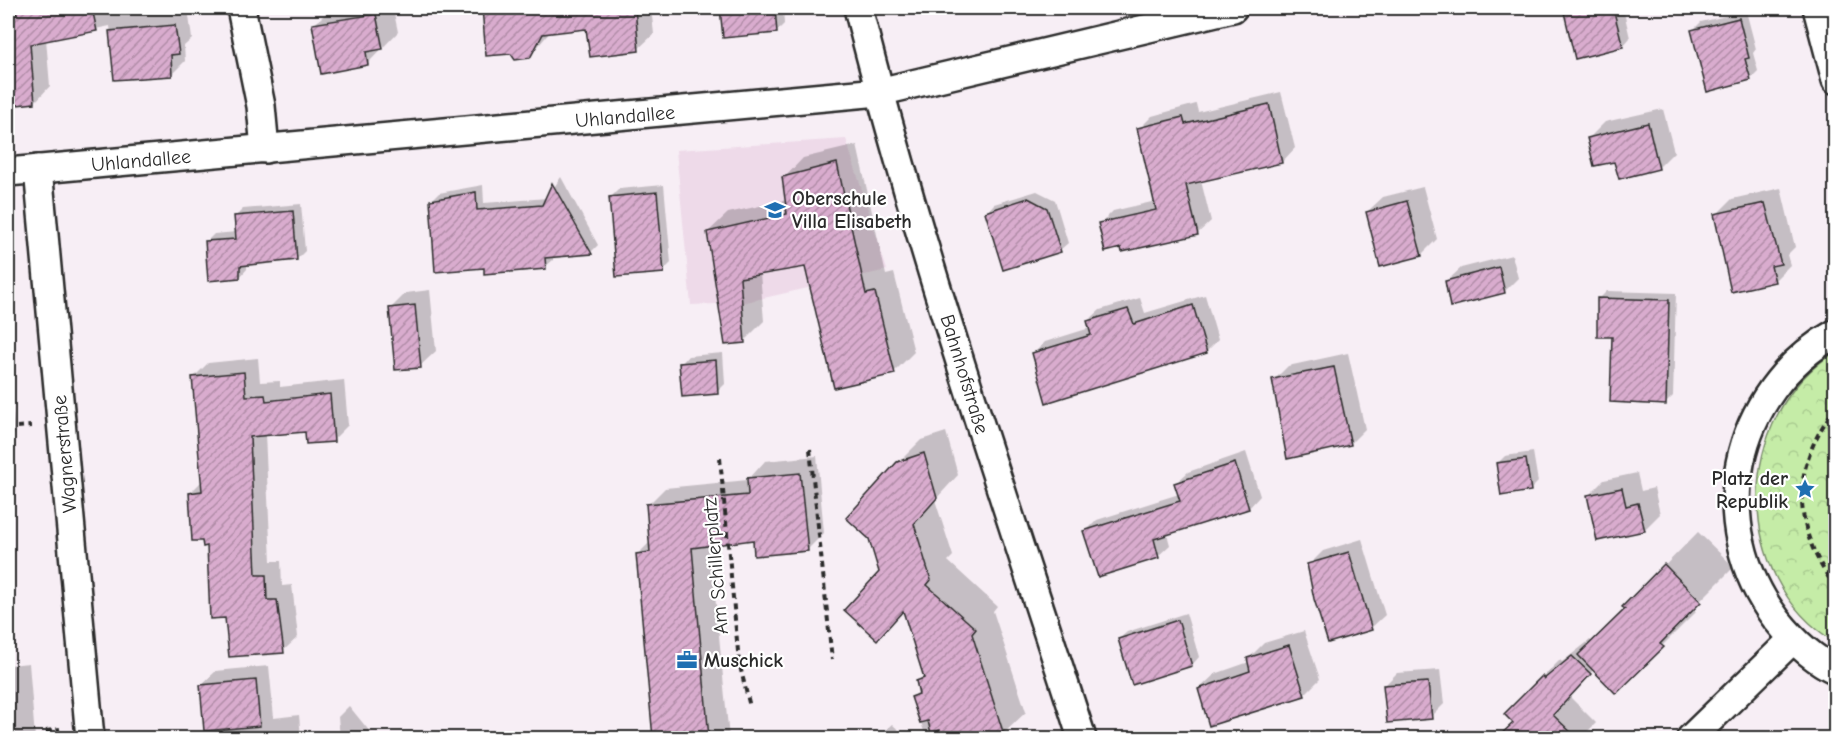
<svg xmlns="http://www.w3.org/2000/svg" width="1843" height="746" viewBox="0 0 1843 746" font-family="'Comic Neue',sans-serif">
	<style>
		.built { fill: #eedae9 }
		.forest { fill: url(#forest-crowns); stroke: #788c69; stroke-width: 1.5 }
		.shadow { fill: #0003 }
		.building { fill: url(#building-hatch); stroke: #2b2b2b; stroke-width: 1.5 }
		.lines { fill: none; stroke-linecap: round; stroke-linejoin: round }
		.minor-casing { stroke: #2b2b2b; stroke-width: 32 }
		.path { stroke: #2b2b2b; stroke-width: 4; stroke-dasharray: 6 4.5; stroke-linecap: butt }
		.minor { stroke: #fff; stroke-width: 27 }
		.labels { text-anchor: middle; stroke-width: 4.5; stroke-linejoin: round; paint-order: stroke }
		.street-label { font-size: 20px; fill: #2b2b2b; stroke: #fff }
		.poi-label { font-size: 20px; font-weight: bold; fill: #2b2b2b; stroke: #fff; text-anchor: start }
	</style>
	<defs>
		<pattern id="forest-crowns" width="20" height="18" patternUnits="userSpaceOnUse" patternTransform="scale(1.5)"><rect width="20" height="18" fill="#c5eca7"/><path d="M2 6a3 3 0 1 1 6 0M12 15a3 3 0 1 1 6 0" fill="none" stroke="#a9cb90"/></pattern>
		<pattern id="building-hatch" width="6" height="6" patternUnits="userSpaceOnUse" patternTransform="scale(1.5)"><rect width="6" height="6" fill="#d9acce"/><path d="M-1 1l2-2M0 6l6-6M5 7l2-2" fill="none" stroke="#b08ca7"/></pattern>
	</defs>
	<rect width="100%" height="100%" fill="#f7eef5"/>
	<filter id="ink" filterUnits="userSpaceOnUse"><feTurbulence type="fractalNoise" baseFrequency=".0167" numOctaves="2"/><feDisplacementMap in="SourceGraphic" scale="12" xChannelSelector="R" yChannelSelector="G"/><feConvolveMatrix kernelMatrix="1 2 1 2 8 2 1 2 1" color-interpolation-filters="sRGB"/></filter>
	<g filter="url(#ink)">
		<path class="built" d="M846,139L887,270L742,303L691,305L676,150Z"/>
		<path class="forest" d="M1835,352V642C1731,579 1733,415 1835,352Z"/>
		<g class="shadow">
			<path d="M18,8H188L192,39L184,46L185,61L172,74L115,79L110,26L46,39L50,86L35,102L8,104V42L21,41Z"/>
			<path d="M340,8H393L398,32L367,64L314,25L330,9Z"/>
			<path d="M483,8H651L654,34L638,49L588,27L550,32L529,57L512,52L488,55Z"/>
			<path d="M722,8H783L784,24L777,31L725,36Z"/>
			<path d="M1564,8H1623L1630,38L1623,46L1576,57Z"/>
			<path d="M1746,11L1756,49L1753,53L1758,71L1750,79L1693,30L1701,22Z"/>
			<path d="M1281,92L1295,148L1282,162L1201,181L1211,221L1197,234L1122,247L1100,224L1113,211L1156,201L1139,129L1152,116L1196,104L1198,112Z"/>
			<path d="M1663,109L1674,152L1658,168L1615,160L1589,138L1605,122Z"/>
			<path d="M857,145L886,275L894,273L914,352L894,372L806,265L760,273L764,321L744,341L708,232L728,213L787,200L784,178L803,158Z"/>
			<path d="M561,177L598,245L591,252L553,256V260L545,267L485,266L431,201L439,193L483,185L484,203L547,198Z"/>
			<path d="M664,185L671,263L663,271L611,197L619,189Z"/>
			<path d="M1423,187L1437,239L1422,254L1381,265L1367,212L1383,197Z"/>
			<path d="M1781,188L1795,247L1787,255L1790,265L1774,281L1716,215L1732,199Z"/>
			<path d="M1037,191L1055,200L1068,243L1060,250L987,212L994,204Z"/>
			<path d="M301,204L305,251L297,259L247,264V269L240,277L206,242L214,234L237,232L235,217L243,209Z"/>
			<path d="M8,206H12L16,251L8,259Z"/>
			<path d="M1512,255L1518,278L1504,292L1447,281L1461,268Z"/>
			<path d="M430,290L436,351L420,366L391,308L406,293Z"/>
			<path d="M1607,291L1676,293L1673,396L1666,403L1614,336L1599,299Z"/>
			<path d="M1205,295L1218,340L1206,352L1033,354L1045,342L1090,328L1088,321L1100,310L1140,298L1145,313Z"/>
			<path d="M723,353L725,384L717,392L681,364L688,356Z"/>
			<path d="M1348,353L1365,429L1350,444L1274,380L1288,366Z"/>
			<path d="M258,358L260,382L280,381V387L344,380L348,425L333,440L306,431L265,434L271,561H281L282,586L292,585L298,637L283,651L226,617L209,545L190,493L202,481L193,378L208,363Z"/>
			<path d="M8,390H11L15,434L8,442Z"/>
			<path d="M946,432L958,475L935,500L953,556L948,561L997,606L993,611L1026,712L1003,734L990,738H926L913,697L920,690L917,682L924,675L904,610L881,572L898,463L921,440Z"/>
			<path d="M1246,452L1260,496L1249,508L1167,534L1170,545L1158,556L1085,532L1097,520L1179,494L1176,483L1188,472Z"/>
			<path d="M1533,452L1538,482L1530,490L1497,464L1505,456Z"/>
			<path d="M817,456L824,533L807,550L754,538L710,544L729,738H654L637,555L651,541L648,505L665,488L748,480L765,461Z"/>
			<path d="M1637,473L1641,491L1654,488L1660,514L1644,530L1588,496L1604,480Z"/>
			<path d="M1698,532L1734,567L1692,609L1696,612L1616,692L1594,669L1569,696L1596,723L1581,738H1506L1503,735L1515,723L1506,714L1560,660L1562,662L1590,640L1593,643L1627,609L1624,607Z"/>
			<path d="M1362,539L1385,615L1371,628L1309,565L1323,551Z"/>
			<path d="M1186,613L1199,657L1192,665L1133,683L1119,639L1127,632Z"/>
			<path d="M1304,631L1320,679L1304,695L1199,689L1215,674L1249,662L1248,659L1264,643Z"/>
			<path d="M8,637L10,665L29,663L35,738H8Z"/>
			<path d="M269,666L274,718L299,715L301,738H206L201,685L216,671Z"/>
			<path d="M1440,670L1444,704L1431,717L1384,686L1397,673Z"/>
			<path d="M349,706L375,738H340L338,717Z"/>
			<path d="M892,724L907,738H877Z"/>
		</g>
		<g class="building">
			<path d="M16,8H92L97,31L30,44L35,103L8,106V14H17Z"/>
			<path d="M482,8H635L639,51L590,57L586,29L543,34L530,58L515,60L511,54L486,56Z"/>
			<path d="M720,8H775L777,33L723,38Z"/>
			<path d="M1563,8H1613L1623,47L1575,59Z"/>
			<path d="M376,14L383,49L366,52L368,65L321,74L312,24Z"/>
			<path d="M1739,18L1749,58L1745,59L1751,80L1707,92L1691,30Z"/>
			<path d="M175,25L179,54L171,55L172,76L114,80L109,31Z"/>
			<path d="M1269,104L1282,163L1186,185L1198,235L1122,252L1121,248L1105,252L1098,223L1156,210L1137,128L1183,117L1185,124Z"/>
			<path d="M1648,123L1659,169L1619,179L1614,162L1594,166L1587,138Z"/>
			<path d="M837,163L866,294L875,292L895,374L834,388L805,267L740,278L745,343L725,345L707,232L787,214L782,177Z"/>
			<path d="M552,183L592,254L545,258L546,269L484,274V268L435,272L430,200L476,192L477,210L542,205Z"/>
			<path d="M657,192L664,273L616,277L609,197Z"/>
			<path d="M1028,198L1047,208L1061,252L1003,270L985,212Z"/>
			<path d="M1407,201L1422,256L1380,267L1366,212Z"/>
			<path d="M1765,203L1781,264L1771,266L1775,282L1731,292L1714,214Z"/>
			<path d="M293,211L297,260L240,266V278L208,281L205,241L236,239L234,216Z"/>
			<path d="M1499,267L1505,293L1450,307L1445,281Z"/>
			<path d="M1597,298L1669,300L1666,405L1610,402L1612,337H1597Z"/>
			<path d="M415,305L421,368L395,370L389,308Z"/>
			<path d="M1193,305L1207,353L1046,403L1032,353L1091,335L1087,321L1128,309L1134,324Z"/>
			<path d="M716,360L718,394L682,397L679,363Z"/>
			<path d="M1334,367L1351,445L1287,459L1272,379Z"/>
			<path d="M244,372L246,396L265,395L266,401L330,394L334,442L306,444L305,432L250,437L256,575H266L267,600H277L284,653L229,657L225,618L210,619L207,546L203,547L202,541H192L189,493L202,491L192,377Z"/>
			<path d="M924,453L937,498L914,524L931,580L927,585L976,629L972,634L1005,738H943L940,730L931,733L928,721L920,723L911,697L919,694L916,681L924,678L903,611L877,640L844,610L879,572L869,539L846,518L897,462Z"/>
			<path d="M1526,459L1531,491L1501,496L1496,463Z"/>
			<path d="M1235,463L1249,509L1154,539L1159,558L1098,577L1083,531L1180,501L1174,483Z"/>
			<path d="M800,473L808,551L754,556L753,540L692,548L709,738H653L636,554L650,552L646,504L748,495L747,478Z"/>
			<path d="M1622,488L1626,506L1638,503L1645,531L1597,541L1587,495Z"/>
			<path d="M1349,552L1372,630L1328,643L1314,599L1307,564Z"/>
			<path d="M1664,564L1701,602L1660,644L1664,647L1616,694L1578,655L1625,609L1622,607Z"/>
			<path d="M1178,620L1192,666L1132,685L1118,639Z"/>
			<path d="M1289,645L1305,696L1209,726L1198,689L1250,671L1247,658Z"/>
			<path d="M1572,656L1591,674L1553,715L1577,738H1497L1513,723L1504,714L1542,676L1544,679Z"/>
			<path d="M256,680L260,726L204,731L200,685Z"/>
			<path d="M1428,682L1432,719L1387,723L1383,685Z"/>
		</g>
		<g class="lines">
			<g class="minor-casing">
				<g id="minor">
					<path d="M241,8L261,106L265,149"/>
					<path d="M858,8C920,254 1004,496 1082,738"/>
					<path d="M1817,8L1836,80"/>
					<path d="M38,169L90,738"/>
					<path d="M8,172L879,92L1233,8"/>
					<path d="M1836,333C1732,391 1704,525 1777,620C1793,640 1812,659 1836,670"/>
					<path d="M1691,738L1793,639"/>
				</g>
			</g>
			<g class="path">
				<path d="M1836,407C1790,467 1791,527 1836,588"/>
				<path d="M17,427L31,426"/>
				<path d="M810,449L832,660"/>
				<path d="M720,458L739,662L750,707"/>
				<path d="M46,731L60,729"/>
			</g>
			<use href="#minor" class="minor"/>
		</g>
	</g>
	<defs>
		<g id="school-bare" transform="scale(1.62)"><path d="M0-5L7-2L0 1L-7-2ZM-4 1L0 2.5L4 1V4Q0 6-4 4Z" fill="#1f6fb2" stroke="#fff" stroke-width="2.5" paint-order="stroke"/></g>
		<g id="sight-bare" transform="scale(1.62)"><path d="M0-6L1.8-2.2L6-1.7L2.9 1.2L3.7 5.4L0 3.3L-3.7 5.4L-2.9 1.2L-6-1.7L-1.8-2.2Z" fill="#1f6fb2" stroke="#fff" stroke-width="2.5" paint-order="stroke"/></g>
		<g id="office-bare" transform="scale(1.62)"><path d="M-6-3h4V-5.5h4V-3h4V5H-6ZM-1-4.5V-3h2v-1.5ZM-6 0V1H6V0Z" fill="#1f6fb2" stroke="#fff" stroke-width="2.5" paint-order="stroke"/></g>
	</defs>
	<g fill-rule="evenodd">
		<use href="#school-bare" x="775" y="210"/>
		<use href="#sight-bare" x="1805" y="489"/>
		<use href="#office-bare" x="687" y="660"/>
	</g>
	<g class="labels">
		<g class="street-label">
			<text transform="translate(625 116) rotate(-5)" y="7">Uhlandallee</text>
			<text transform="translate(141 160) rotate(-5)" y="7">Uhlandallee</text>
			<text transform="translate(965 374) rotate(73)" y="7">Bahnhofstraße</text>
			<text transform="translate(64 454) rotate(-95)" y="7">Wagnerstraße</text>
			<text transform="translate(715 566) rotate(-95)" y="7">Am Schillerplatz</text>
		</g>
		<g class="poi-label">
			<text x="792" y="205">Oberschule<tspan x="792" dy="23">Villa Elisabeth</tspan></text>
			<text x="1788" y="485" text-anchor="end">Platz der<tspan x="1788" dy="23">Republik</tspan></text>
			<text x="704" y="667">Muschick</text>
		</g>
	</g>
	<rect width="1843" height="746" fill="none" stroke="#fff" stroke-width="30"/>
	<rect x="15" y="15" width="1813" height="716" fill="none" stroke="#2b2b2b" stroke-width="2" filter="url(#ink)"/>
</svg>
